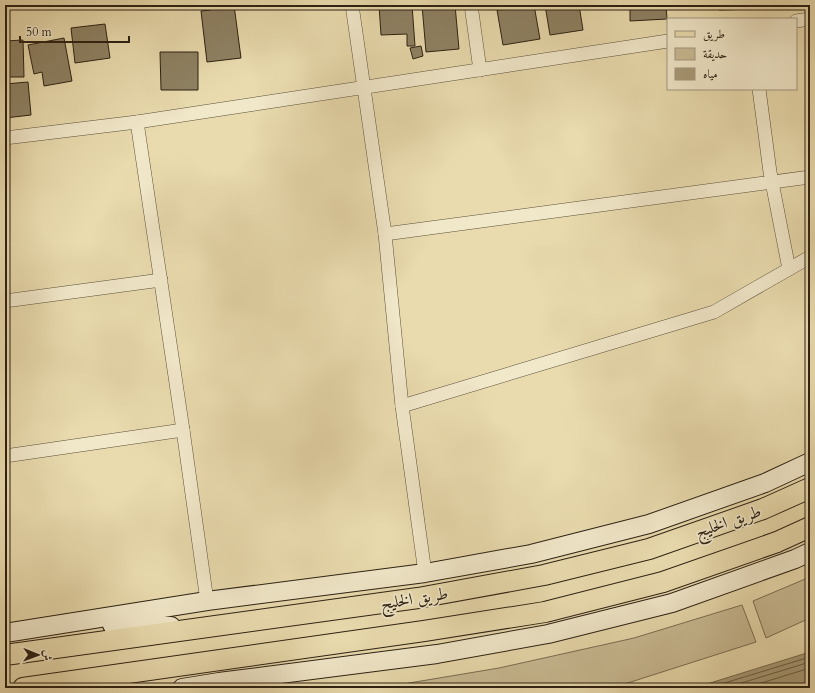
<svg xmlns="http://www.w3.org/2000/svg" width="815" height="693" viewBox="0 0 815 693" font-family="Cardo,Amiri,serif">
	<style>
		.green { fill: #c9bb94; stroke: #7a6e54 }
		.water { fill: #a99c79; stroke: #776b50 }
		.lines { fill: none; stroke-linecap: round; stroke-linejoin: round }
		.shore { stroke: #6a5e46; stroke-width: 1 }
		.building { fill: #8e8264; stroke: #2c2113 }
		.street-casing { stroke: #5b503a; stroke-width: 14 }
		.secondary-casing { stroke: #2c2113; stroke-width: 20 }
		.primary-casing { stroke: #2c2113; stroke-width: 22 }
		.street { stroke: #f1e8ca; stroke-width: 13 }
		.secondary { stroke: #f1e8ca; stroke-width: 18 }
		.primary { stroke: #e9dbae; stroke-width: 20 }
		.labels { text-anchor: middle; stroke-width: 3.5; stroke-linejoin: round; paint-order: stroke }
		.street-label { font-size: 17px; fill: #2c2113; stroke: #f1e8ca }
	</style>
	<rect width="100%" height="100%" fill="#e9dbae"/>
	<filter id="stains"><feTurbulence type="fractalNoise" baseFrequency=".005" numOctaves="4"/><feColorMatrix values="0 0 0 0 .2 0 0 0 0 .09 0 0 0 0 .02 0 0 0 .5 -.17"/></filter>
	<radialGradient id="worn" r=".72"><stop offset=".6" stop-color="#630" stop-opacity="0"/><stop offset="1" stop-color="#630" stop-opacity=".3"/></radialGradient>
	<g class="green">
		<path d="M810,577V618L766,638L753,601Z"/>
		<path d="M742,605L756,642L612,688H379L499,668L634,638Z"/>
	</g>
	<path class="water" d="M810,652V688H694Z"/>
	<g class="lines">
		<g class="shore">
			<path d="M708,688L810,657"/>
			<path d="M725,688L810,662"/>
			<path d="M745,688L810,668"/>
		</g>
	</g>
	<g class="building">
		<path d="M210,5H234L241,58L207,62L201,11L210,10Z"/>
		<path d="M379,5H412L415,46H407V34L381,35Z"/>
		<path d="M422,5H455L459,49L426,52Z"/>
		<path d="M526,5H534L540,39L503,45L497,10Z"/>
		<path d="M545,5H579L583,30L550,35Z"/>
		<path d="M630,5H666L667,19L630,21Z"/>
		<path d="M719,5H755V9L719,10Z"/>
		<path d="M105,24L110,58L75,63L71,28Z"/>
		<path d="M64,38L72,81L44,86L42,72L34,74L28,45Z"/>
		<path d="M23,40L24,77H5V41Z"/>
		<path d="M421,46L423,56L413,59L410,48Z"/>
		<path d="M160,52H198V90H161Z"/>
		<path d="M28,82L31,115L5,118V84Z"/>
	</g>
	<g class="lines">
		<g class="street-casing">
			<g id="street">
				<path d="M352,5L385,234L402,406L425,573"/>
				<path d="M471,5L480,70"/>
				<path d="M796,21L810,19"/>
				<path d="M759,89L770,172L789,269"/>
				<path d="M137,122L183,430L207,601"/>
				<path d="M5,138L137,122L668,41"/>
				<path d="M385,234L810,177"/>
				<path d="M5,301L161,280"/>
				<path d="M402,406L714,312L810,257"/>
				<path d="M5,456L183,430"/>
			</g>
		</g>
		<g class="secondary-casing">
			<g id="secondary">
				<path d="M112,625L171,626"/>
				<path d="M5,633L207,601L425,573L531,554L649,524L765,483L810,462"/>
				<path d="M182,688L219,682L437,654L548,634L672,603L795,559L810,552"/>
			</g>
		</g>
		<g class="primary-casing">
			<g id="primary">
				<path d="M5,655L418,598L544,575L649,549L763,509L810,488"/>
				<path d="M23,688L424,631L545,612L663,582L777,542L810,527"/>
			</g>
		</g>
		<use href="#street" class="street"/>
		<use href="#secondary" class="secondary"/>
		<use href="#primary" class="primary"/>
	</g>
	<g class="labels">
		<g class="street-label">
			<text transform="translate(728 521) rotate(-19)" y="6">طريق الخليج</text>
			<text transform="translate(414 598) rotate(-9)" y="6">طريق الخليج</text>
		</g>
	</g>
	<rect width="815" height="693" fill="none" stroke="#e9dbae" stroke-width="20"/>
	<rect x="6" y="6" width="803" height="681" fill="none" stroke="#2c2113" stroke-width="2"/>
	<rect x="10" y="10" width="795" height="673" fill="none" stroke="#2c2113"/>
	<rect x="667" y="18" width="130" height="72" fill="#f1e8ca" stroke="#a29881"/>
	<rect x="675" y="31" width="20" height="6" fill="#e9dbae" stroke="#a29881"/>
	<text x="703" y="38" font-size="12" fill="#2c2113">طريق</text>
	<rect x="675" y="48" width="20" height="12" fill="#c9bb94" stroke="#a29881"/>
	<text x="703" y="58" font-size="12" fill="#2c2113">حديقة</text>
	<rect x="675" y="68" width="20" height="12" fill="#a99c79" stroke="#a29881"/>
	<text x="703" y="78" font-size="12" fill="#2c2113">مياه</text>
	<g transform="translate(38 655) rotate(91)" stroke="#f1e8ca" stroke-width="3" paint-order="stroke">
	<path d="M0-3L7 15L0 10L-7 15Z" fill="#2c2113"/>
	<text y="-6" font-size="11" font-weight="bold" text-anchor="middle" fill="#2c2113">ش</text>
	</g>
	<path d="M20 36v6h109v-6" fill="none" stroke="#2c2113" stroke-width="2"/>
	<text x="26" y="36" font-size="12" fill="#2c2113" stroke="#f1e8ca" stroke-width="3" paint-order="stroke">50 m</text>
	<rect width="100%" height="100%" filter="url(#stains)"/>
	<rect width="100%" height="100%" fill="url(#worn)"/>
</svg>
